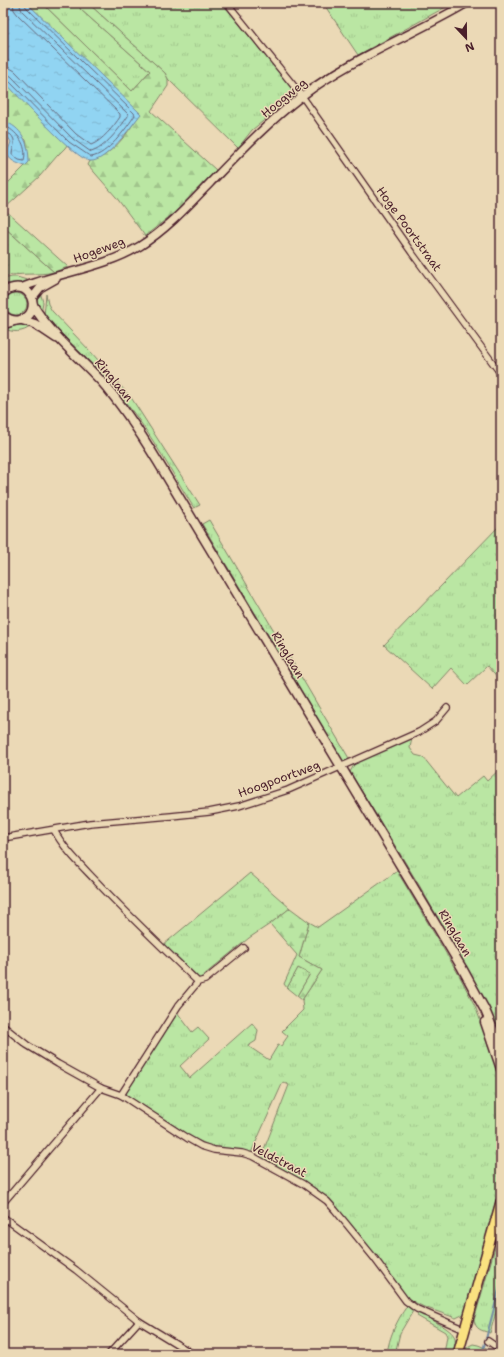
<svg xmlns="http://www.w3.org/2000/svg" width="504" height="1357" viewBox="0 0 504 1357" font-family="'Shantell Sans',sans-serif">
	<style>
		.grass { fill: url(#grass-tufts); stroke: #828267 }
		.forest { fill: url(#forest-firs); stroke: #828267 }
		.water { fill: url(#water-ripples); stroke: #758ca2 }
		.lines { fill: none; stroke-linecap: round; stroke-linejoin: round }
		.shore { stroke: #66677b; stroke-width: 1 }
		.stream { stroke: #758ca2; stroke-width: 2 }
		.minor-casing { stroke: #4a1f2b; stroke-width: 8 }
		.tertiary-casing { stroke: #4a1f2b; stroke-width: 10 }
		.secondary-casing { stroke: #4a1f2b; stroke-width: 11 }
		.primary-casing { stroke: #4a1f2b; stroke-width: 12 }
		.minor { stroke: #ebd9b6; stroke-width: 5.5 }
		.tertiary { stroke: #ebd9b6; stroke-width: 7 }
		.secondary { stroke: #ebd9b6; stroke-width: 8 }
		.primary { stroke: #fae180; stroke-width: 9 }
		.labels { text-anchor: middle; stroke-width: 3; stroke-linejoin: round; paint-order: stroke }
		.street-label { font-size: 12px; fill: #4a1f2b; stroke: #ebd9b6 }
	</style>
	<defs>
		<pattern id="grass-tufts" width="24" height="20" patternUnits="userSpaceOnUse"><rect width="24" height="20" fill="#bae6a3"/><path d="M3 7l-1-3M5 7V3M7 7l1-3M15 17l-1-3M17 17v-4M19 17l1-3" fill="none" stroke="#a1c58c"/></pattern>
		<pattern id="forest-firs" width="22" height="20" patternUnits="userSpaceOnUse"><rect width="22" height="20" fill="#bae6a3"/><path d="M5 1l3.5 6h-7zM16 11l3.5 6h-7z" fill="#a1c58c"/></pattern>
		<pattern id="water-ripples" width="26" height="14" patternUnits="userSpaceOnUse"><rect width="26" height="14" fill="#91d4f2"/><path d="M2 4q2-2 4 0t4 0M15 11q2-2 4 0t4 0" fill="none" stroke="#7fb6d0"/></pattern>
	</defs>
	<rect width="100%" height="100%" fill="#ebd9b6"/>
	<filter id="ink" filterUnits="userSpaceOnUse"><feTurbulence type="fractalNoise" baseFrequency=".025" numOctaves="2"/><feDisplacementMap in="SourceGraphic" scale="8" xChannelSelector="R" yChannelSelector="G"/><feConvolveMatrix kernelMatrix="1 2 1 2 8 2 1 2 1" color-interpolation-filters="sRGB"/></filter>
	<g filter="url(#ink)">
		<g class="grass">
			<path d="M42,3H83L80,9L150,71L132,91Z"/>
			<path d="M92,3H222L293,90L294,96L252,130L238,148L168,79L165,73L90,5Z"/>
			<path d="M323,3H453L358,55Z"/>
			<path d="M3,226L54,272C37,276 19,272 3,277Z"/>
			<path d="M12,277H17L30,281C25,283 9,283 3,284V279Z"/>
			<path d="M40,292L43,302L41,313C37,306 35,299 40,292Z"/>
			<circle cx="16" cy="304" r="11"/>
			<path d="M46,294L48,304L52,311L91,352L132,399L200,505L194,508C172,473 152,435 126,403C101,372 72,344 44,316Z"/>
			<path d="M26,324L31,326C23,333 12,333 3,328L9,326Z"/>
			<path d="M209,520L350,760L343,761L202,524Z"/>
			<path d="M501,524V681H500L487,666L467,685L451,668L432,689L384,645Z"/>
			<path d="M412,738L410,748L415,755L423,757L456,798L483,776L487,781L501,768V1043L468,970L419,885L350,772L355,763Z"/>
			<path d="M397,871L459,975L475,1006L501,1076V1183L464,1314L456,1318L424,1307L408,1299L335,1206L319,1191L301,1179L261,1157L289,1085L283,1082L251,1153L214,1147L189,1137L129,1098L126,1095V1092L177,1012L192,1032L198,1027L209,1039L180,1066L190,1078L252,1023L258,1030L256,1041L248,1046L269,1060L278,1045L281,1046L288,1036L282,1031L303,1010L302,1000L322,970L299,957L309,922L318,927Z"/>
			<path d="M250,873L290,908L270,924L249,938L198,980L163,945Z"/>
			<path d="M298,968L310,974L297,996L287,988Z"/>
			<path d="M501,1227V1295L490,1333C481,1330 476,1330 474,1320Z"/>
			<path d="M407,1306L413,1311L400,1333L395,1354H387C389,1337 397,1320 407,1306Z"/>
			<path d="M418,1313C427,1318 452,1328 455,1338C456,1344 454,1348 453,1354H444L447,1336L445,1332L417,1316Z"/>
			<path d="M473,1344L478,1345L488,1349L487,1354H464L467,1347Z"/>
		</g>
		<g class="forest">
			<path d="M27,3H42L132,91L150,71L80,9L83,3H92L90,5L165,73L168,79V86L151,111L216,170L174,213L145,236L116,197L88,165L90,161C113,156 128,132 140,114Z"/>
			<path d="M3,80L67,145L65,148L57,156L40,176L4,209L68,267L54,272L3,226V188L29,162L26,140L3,121Z"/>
			<path d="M290,908L309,922L299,957L322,970L302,1000L297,996L310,974L298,968L287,988L284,984L297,955L270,924Z"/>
		</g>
		<g class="water">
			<path d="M3,3H27L141,114C132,125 106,163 90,161C76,160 16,94 3,80Z"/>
			<path d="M3,121C22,127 29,143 29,162L25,166C19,164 6,160 8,152C8,148 10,146 11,142L8,137L3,138Z"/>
		</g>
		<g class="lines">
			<g class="shore">
				<path d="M3,67L10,68L15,71L76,134L91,145C102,141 114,126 120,117V114L18,15L14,10L13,3"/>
				<path d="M3,73L11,76L73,139L91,152C104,149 121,127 128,116V114L22,11L19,3"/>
				<path d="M3,78L7,79L69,142L91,157C107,155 126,129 135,115L134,113L26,7L24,3"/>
				<path d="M3,125C17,131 28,145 24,161L19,160L12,155C12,147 18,141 10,134H3"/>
			</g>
			<path class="stream" d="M482,1354L501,1282"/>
			<g class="minor-casing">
				<g id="minor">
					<path d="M227,3L302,96L412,253L501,374"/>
					<path d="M54,830C64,849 81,865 96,881C129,916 164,949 198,982"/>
					<path d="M3,838L90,823L171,816L209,812L239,806L288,790L419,732L436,721L447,708"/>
					<path d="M3,1026L27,1045L58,1064L101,1088L121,1095L187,1138L201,1146L214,1150L242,1153L252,1156L303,1184L327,1201L335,1210L375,1259L406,1301L417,1309L465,1330"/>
					<path d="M121,1095L178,1006L198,982L205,980L244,948"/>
					<path d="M3,1203L101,1088"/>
					<path d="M3,1217L76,1270L139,1321L193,1354"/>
					<path d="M488,1341L501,1350"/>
					<path d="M109,1354L139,1321"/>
				</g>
			</g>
			<g class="tertiary-casing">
				<g id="tertiary">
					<path d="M21,288C60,272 104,268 140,246C167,229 188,206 210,183C239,153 268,122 302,96C352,58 413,35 467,3"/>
					<path d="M32,298L40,288L56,279"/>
					<path d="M3,325L16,321"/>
				</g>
			</g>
			<g class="secondary-casing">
				<g id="secondary">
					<path d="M3,293C30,273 45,314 20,320C13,322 8,319 3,315"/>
					<path d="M33,305C50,334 79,357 102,382C124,407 141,434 158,462L462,968L485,1010L501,1048"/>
					<path d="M22,320L35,324L56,338"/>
					<path d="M485,1022L501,1069"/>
				</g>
			</g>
			<g class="primary-casing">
				<path id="primary" d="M458,1354L501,1202"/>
			</g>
			<use href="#minor" class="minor"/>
			<use href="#tertiary" class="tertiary"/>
			<use href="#secondary" class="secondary"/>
			<use href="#primary" class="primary"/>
		</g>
	</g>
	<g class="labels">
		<g class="street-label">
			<text transform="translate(284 98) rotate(-39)" y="4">Hoogweg</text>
			<text transform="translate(409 229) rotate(54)" y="4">Hoge Poortstraat</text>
			<text transform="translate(99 250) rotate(-20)" y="4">Hogeweg</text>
			<text transform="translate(114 380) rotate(50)" y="4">Ringlaan</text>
			<text transform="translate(288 655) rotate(59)" y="4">Ringlaan</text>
			<text transform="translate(279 779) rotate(-20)" y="4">Hoogpoortweg</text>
			<text transform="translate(455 933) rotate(59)" y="4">Ringlaan</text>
			<text transform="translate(279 1160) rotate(27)" y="4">Veldstraat</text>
		</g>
	</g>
	<rect width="504" height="1357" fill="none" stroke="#ebd9b6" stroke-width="16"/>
	<rect x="8" y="8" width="488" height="1341" fill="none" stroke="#4a1f2b" stroke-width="1.5" filter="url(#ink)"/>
	<g transform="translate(466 38) rotate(158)" stroke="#ebd9b6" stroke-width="3" paint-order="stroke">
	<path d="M0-3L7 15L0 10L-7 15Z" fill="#4a1f2b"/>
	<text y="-6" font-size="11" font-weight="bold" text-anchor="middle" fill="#4a1f2b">N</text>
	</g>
</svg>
